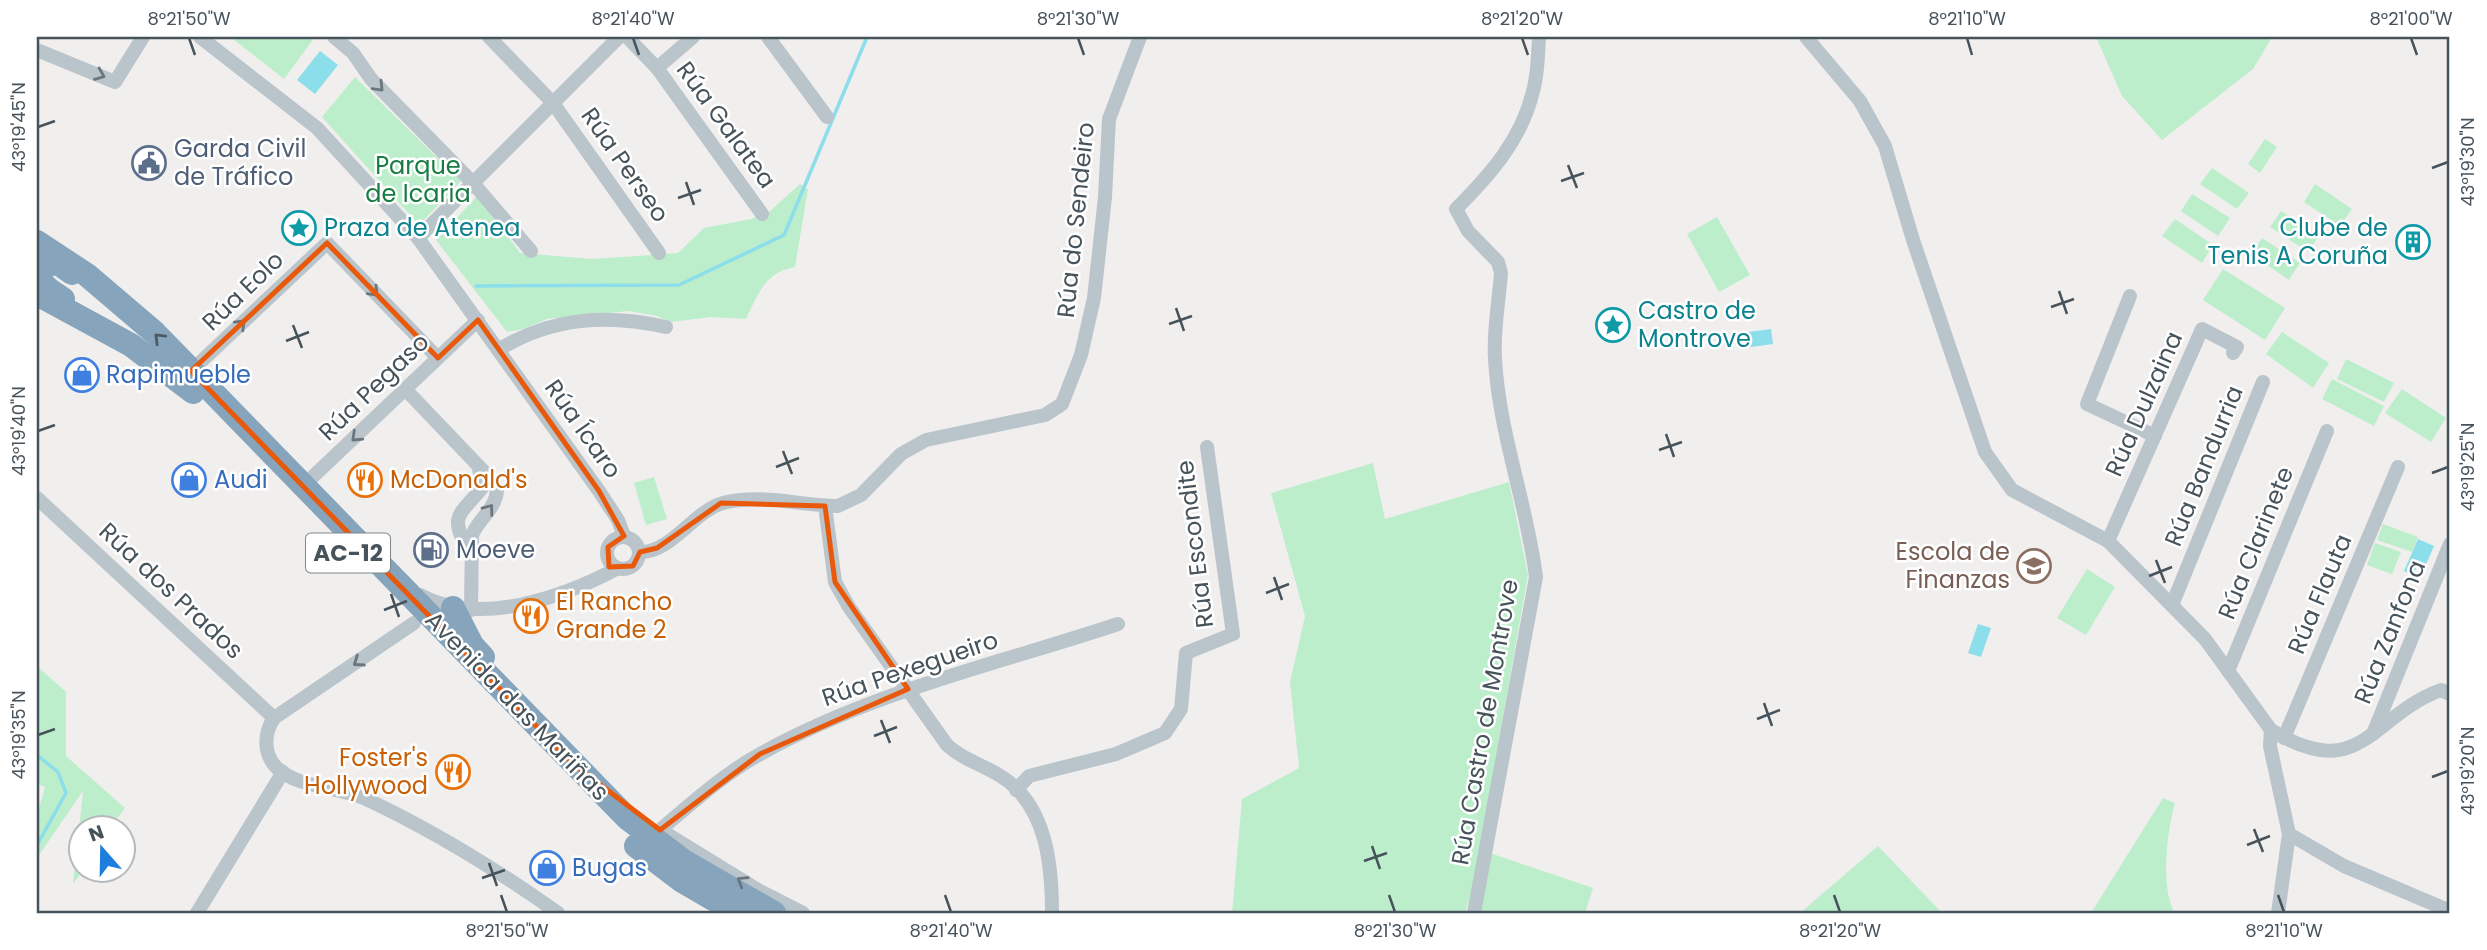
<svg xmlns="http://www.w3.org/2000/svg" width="2487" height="950" viewBox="0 0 2487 950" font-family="Poppins,sans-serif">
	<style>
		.green { fill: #bdeecc }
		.water { fill: #8bdeea }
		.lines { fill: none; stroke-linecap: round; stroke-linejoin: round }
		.stream { stroke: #8bdeea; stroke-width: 3.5 }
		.street { stroke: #bac4cb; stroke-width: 14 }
		.highway { stroke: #86a5bc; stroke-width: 24 }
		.oneway { stroke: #6a757d }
		.oneway2 { stroke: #4d5b65 }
		.marked { fill: none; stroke: #e8590c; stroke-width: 5; stroke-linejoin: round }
		.ticks { fill: none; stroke: #47535b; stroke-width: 2.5 }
		.labels { text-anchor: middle; stroke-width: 5; stroke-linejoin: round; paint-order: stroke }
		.shield { fill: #fff; stroke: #7e878c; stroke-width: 2 }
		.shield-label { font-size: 23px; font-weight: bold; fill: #47535b }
		.street-label { font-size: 24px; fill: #47535b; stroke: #fff }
		.service-label { font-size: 24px; fill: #4e5e75; stroke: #fff; text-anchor: start }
		.park-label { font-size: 24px; fill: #187c42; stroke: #fff }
		.culture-label { font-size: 24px; fill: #0d838f; stroke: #fff; text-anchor: start }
		.shop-label { font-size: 24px; fill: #366cbe; stroke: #fff; text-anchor: start }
		.food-label { font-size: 24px; fill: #c56008; stroke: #fff; text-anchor: start }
		.education-label { font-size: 24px; fill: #785e54; stroke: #fff; text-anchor: end }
		.neatline { fill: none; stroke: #47535b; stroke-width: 2.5 }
		.ticks-label { font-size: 18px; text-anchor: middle; fill: #47535b }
	</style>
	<rect width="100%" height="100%" fill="#f1eeee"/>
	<g class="green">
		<path d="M234,37H315L284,79L233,39Z"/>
		<path d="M2096,37H2272L2253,69L2162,140L2122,96Z"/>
		<path d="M355,77L461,181L419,225L322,117Z"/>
		<path d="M2265,139L2277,147L2260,173L2248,164Z"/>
		<path d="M2212,168L2249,193L2237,209L2200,184Z"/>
		<path d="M800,184L808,189L795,267C765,272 758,294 746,319L712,317L670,322L657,316L629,311L547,319L523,329L507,332L436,240L478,195L520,253L594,259L678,253L704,228L751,219L770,211Z"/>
		<path d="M2315,184L2352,209L2340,226L2304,202Z"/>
		<path d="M2192,194L2230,218L2218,236L2181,211Z"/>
		<path d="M2281,211L2319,236L2308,252L2270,227Z"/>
		<path d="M1717,217L1750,275L1719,292L1687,234Z"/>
		<path d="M2175,219L2213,245L2202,263L2162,236Z"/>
		<path d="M2262,238L2300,263L2289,280L2251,254Z"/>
		<path d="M2223,269L2285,308L2265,340L2203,300Z"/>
		<path d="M2282,332L2329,363L2313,388L2266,354Z"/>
		<path d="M2346,359L2394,383L2384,402L2337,379Z"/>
		<path d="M2332,379L2384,406L2374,426L2322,399Z"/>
		<path d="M2402,389L2446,418L2431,442L2385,413Z"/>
		<path d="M1373,463L1385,519L1509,482L1528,575L1473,887L1465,913H1232L1242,799L1299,768L1290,682L1305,616L1271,493Z"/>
		<path d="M654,477L667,519L646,525L634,483Z"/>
		<path d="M2383,524L2418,537L2412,552L2377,540Z"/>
		<path d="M2375,543L2401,552L2392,574L2367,565Z"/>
		<path d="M2087,569L2115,587L2086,635L2057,618Z"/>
		<path d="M37,666L66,692V756L125,808L111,827L80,828L83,870L73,884L83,791L37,858V815L45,787L37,784Z"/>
		<path d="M2163,798L2175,803C2167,830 2160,889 2175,913H2091Z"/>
		<path d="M1878,846L1942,913H1800Z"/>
		<path d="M1490,853L1593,888L1585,913H1477Z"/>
	</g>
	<g class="water">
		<path d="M320,51L338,65L315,94L297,80Z"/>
		<path d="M1771,329L1773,344L1744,348L1741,333Z"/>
		<path d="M2418,539L2434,546L2424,569L2417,566L2413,575L2404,571Z"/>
		<path d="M1978,624L1991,628L1981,657L1968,653Z"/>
	</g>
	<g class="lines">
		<g class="stream">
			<path d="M476,286L679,285L784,235L867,37"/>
			<path d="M37,755L58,772L66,793L37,845"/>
		</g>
		<g class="street">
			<path d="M200,37L317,128L418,238L599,491L618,520L624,536"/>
			<path d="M334,37L353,53L371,79L473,183L531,251"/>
			<path d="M489,37L553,103L659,253"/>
			<path d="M627,37L657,68L762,214"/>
			<path d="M768,37L827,117"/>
			<path d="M1806,37L1860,101L1885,146L1913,240L1985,452L2012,490L2108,541L2205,639L2271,730C2361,785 2370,716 2441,690L2450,694"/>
			<path d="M37,50L115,82L143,37"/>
			<path d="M657,68L693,37"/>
			<path d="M418,238L619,37"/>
			<path d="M2130,296L2087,404L2155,436"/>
			<path d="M500,349C552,317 607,314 666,327"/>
			<path d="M191,371L327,243L438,358"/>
			<path d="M406,390L491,479L497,489C497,508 479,518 472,535L471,610"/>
			<path d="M302,487L478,320"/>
			<path d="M37,498L274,718"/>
			<path d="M825,506L835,582L849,607L947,745C963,760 984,765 1002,777C1047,806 1052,866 1052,913"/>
			<circle cx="623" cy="553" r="16"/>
			<path d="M2108,541L2202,329L2237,347L2233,353"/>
			<path d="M640,552C671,553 694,511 723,503C761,493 801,506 838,506L861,495L901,454L926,440L1045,415L1062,404L1081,355L1094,298L1105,197L1109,119L1140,37"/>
			<path d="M470,554C449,515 457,518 482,488L479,468"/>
			<path d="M420,595C479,627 562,598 618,568"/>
			<path d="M2172,605L2263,382"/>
			<path d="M414,623L274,718C264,733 263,753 276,767C298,789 339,786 366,799C434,831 496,869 558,913"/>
			<path d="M2228,671L2327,431"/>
			<path d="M2271,730L2270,746L2289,834L2278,913"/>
			<path d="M2373,734L2450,544"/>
			<path d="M2284,738L2398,467"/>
			<path d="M1016,790L1029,776L1116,754L1165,733L1181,709L1186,653L1233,634L1207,447"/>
			<path d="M660,830C692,803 725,773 762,753C874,691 998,664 1118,624"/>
			<path d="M662,831L758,890L803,913"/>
			<path d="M2289,834L2344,866L2450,911"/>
			<path d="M197,913L283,772"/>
			<path d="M1474,913L1536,577C1527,504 1499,433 1495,359C1493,331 1499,301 1501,273L1498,262L1468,231L1456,209C1490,175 1522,139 1533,91C1538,74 1538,55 1539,37"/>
		</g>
		<g class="highway">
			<path d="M37,242L87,275L155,333L627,818L685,862L774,913"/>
			<path d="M37,294L131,345L193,392"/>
			<path d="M63,299C50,290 39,286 39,269L46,263L59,264L72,273"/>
			<path d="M453,608L472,645L483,657"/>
			<path d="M636,846L682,881L737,913"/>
		</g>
	</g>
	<defs><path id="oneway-chevron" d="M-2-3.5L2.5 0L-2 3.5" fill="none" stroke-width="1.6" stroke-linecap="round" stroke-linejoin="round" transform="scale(1.75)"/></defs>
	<g class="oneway">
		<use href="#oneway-chevron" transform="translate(100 75) rotate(22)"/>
		<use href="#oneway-chevron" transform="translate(379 87) rotate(46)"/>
		<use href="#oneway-chevron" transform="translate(374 292) rotate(46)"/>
		<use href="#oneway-chevron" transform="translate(241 324) rotate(-44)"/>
		<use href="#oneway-chevron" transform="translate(356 437) rotate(137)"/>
		<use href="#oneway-chevron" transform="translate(489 509) rotate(-53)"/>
		<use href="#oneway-chevron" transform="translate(358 662) rotate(145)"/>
		<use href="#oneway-chevron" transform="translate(742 881) rotate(-148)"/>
	</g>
	<use class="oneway2" href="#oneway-chevron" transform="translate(159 338) rotate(-135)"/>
	<path class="marked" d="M327,243L438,358L478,320L599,491L624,536L608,547L609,567L633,566L640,552L657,548L721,503L825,506L835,582L908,689L760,754L660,830L573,764L191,371Z"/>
	<path class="ticks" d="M189,38L195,55M633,38L639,55M1078,38L1084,55M1522,38L1528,55M1967,38L1972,55M2411,38L2417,55M38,127L55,121M1568,165L1577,188M2432,168L2448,162M1561,181L1584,173M686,182L694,205M678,198L701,190M2059,291L2067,314M2051,307L2074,299M1176,308L1184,331M1169,324L1192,316M293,325L302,348M286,341L309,332M38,431L55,425M1666,434L1674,457M1659,450L1682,442M783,451L792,474M776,467L799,458M2432,473L2448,467M2156,560L2165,583M2149,576L2172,567M1274,577L1282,600M1266,593L1289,584M391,594L399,617M384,610L407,601M1764,703L1772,726M1757,719L1780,710M881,720L890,743M38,735L55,729M874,736L897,727M2432,777L2448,771M2254,829L2263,852M2247,845L2270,836M1372,846L1380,869M1364,861L1387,853M489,863L497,886M482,878L505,870M501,895L507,912M945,895L951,912M1389,895L1395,912M1834,895L1840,912M2278,895L2284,912"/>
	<defs>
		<g id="civic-ring" transform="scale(1.75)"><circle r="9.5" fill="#fff" stroke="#5c6f8a" stroke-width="1.5"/><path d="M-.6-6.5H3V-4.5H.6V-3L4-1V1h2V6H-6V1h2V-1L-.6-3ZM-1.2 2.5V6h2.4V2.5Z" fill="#5c6f8a"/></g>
		<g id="sight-ring" transform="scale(1.75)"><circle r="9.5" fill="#fff" stroke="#0f9aa8" stroke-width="1.5"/><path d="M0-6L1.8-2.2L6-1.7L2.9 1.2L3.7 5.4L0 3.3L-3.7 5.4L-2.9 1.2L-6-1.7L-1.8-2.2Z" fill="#0f9aa8"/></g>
		<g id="building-ring" transform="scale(1.75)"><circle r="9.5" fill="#fff" stroke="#0f9aa8" stroke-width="1.5"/><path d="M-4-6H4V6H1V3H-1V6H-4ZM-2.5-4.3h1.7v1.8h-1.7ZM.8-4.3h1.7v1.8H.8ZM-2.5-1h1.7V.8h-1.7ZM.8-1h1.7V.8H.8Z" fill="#0f9aa8"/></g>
		<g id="shop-ring" transform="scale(1.75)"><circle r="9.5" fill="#fff" stroke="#3f7fe0" stroke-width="1.5"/><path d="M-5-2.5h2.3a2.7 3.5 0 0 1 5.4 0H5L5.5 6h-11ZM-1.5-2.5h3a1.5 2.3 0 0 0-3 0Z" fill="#3f7fe0"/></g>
		<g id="restaurant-ring" transform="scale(1.75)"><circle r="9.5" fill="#fff" stroke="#e8710a" stroke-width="1.5"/><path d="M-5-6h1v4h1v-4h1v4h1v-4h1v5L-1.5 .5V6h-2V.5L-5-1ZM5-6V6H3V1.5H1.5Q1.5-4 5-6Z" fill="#e8710a"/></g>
		<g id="fuel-ring" transform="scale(1.75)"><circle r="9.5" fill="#fff" stroke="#5c6f8a" stroke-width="1.5"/><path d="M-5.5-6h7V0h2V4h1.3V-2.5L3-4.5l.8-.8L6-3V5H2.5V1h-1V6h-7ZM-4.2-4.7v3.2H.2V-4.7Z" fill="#5c6f8a"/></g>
		<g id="school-ring" transform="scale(1.75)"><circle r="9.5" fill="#fff" stroke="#8d6e63" stroke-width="1.5"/><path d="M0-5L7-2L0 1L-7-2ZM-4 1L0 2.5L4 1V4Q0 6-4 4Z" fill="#8d6e63"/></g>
	</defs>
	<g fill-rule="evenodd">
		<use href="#civic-ring" x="149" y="163"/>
		<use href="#sight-ring" x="299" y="228"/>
		<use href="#building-ring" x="2413" y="242"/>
		<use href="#sight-ring" x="1613" y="325"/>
		<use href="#shop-ring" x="82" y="375"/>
		<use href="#shop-ring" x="189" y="480"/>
		<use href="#restaurant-ring" x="365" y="480"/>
		<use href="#fuel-ring" x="431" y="550"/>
		<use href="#school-ring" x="2034" y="566"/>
		<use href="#restaurant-ring" x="531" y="616"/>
		<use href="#restaurant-ring" x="453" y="772"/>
		<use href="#shop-ring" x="547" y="868"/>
	</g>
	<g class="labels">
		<rect class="shield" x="306" y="533.5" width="84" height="39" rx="5"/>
		<g class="shield-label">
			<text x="348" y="561">AC-12</text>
		</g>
		<g class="street-label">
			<text transform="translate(726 125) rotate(54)" y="8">Rúa Galatea</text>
			<text transform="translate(625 165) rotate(55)" y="8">Rúa Perseo</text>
			<text transform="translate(1076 220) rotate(-84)" y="8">Rúa do Sendeiro</text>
			<text transform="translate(243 291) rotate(-44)" y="8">Rúa Eolo</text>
			<text transform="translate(374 387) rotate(-44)" y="8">Rúa Pegaso</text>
			<text transform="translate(2144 404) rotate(-66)" y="8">Rúa Dulzaina</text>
			<text transform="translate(583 429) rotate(55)" y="8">Rúa Ícaro</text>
			<text transform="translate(2204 466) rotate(-68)" y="8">Rúa Bandurria</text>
			<text transform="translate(2256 543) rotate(-68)" y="8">Rúa Clarinete</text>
			<text transform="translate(1195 544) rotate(-97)" y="8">Rúa Escondite</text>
			<text transform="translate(171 591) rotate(43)" y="8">Rúa dos Prados</text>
			<text transform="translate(2320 594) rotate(-67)" y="8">Rúa Flauta</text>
			<text transform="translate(2390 632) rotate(-68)" y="8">Rúa Zanfona</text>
			<text transform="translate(910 669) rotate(-19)" y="8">Rúa Pexegueiro</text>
			<text transform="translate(517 706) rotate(46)" y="8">Avenida das Mariñas</text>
			<text transform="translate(1485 722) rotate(-80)" y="8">Rúa Castro de Montrove</text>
		</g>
		<g class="service-label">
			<text x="174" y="157">Garda Civil<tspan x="174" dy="28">de Tráfico</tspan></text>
			<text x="456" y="558">Moeve</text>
		</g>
		<g class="park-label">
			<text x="418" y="174">Parque<tspan x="418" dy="28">de Icaria</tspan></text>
		</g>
		<g class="culture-label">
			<text x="324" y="236">Praza de Atenea</text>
			<text x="2388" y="236" text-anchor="end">Clube de<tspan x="2388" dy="28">Tenis A Coruña</tspan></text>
			<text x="1638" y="319">Castro de<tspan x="1638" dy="28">Montrove</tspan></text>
		</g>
		<g class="shop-label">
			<text x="106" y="383">Rapimueble</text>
			<text x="214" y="488">Audi</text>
			<text x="572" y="876">Bugas</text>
		</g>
		<g class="food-label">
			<text x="390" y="488">McDonald's</text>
			<text x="556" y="610">El Rancho<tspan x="556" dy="28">Grande 2</tspan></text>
			<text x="428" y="766" text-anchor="end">Foster's<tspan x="428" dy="28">Hollywood</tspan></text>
		</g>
		<g class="education-label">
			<text x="2010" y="560">Escola de<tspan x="2010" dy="28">Finanzas</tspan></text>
		</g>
	</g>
	<rect width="2487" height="950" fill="none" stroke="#ffffff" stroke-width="77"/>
	<g transform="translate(102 849) rotate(340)"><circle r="33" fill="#ffffff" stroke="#b5babd" stroke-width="2"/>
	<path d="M0-5L12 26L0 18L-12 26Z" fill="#1c7fdd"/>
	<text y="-10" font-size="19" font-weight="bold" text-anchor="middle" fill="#47535b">N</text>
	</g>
	<rect x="38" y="38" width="2410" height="874" class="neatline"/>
	<g class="ticks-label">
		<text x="189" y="25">8°21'50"W</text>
		<text x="633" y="25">8°21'40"W</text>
		<text x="1078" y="25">8°21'30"W</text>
		<text x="1522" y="25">8°21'20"W</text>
		<text x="1967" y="25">8°21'10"W</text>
		<text x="2411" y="25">8°21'00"W</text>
		<text transform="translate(19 127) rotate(-90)" y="6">43°19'45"N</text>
		<text transform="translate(2468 162) rotate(-90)" y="6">43°19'30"N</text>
		<text transform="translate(19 431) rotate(-90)" y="6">43°19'40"N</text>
		<text transform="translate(2468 467) rotate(-90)" y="6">43°19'25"N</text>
		<text transform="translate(19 735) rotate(-90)" y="6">43°19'35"N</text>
		<text transform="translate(2468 771) rotate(-90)" y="6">43°19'20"N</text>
		<text x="507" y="937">8°21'50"W</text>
		<text x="951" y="937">8°21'40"W</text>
		<text x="1395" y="937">8°21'30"W</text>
		<text x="1840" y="937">8°21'20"W</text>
		<text x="2284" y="937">8°21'10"W</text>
	</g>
</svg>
